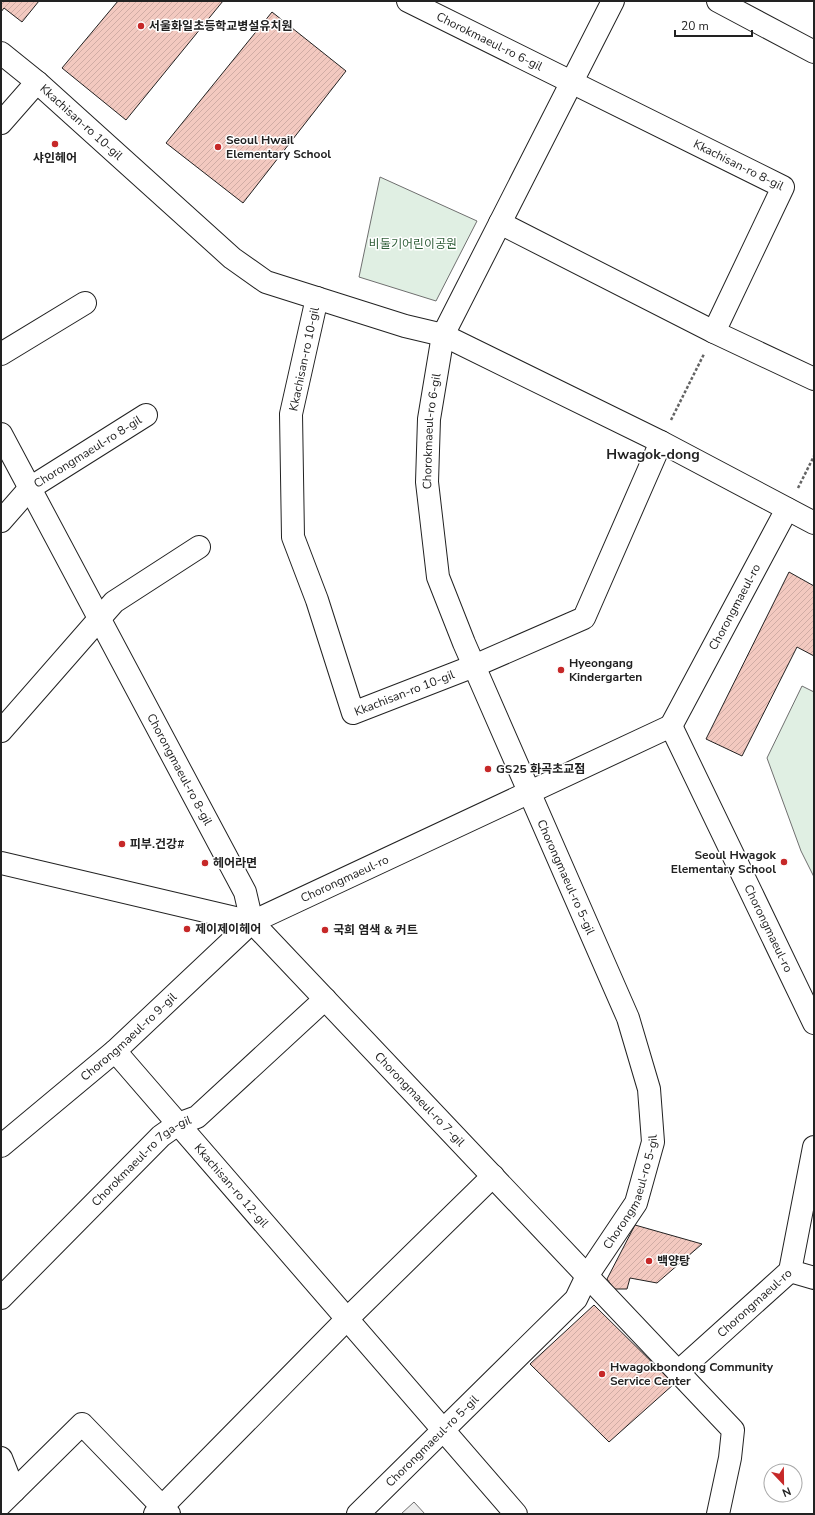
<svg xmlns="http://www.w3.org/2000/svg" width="815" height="1515" viewBox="0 0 815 1515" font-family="'Nunito Sans','Noto Sans KR',sans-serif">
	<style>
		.park { fill: #e0efe3; stroke: #6f6f6f }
		.parking { fill: #ededed; stroke: #6f6f6f }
		.building { fill: url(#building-hatch); stroke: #222 }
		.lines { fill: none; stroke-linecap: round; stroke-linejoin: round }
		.minor-casing { stroke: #222; stroke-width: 24 }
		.path { stroke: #646464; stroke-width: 2.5; stroke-dasharray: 3 2; stroke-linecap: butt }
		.minor { stroke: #fff; stroke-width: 22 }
		.poi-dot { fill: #c62828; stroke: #fff; stroke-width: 1.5 }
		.labels { text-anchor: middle; stroke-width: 3; stroke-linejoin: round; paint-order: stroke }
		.poi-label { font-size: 12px; font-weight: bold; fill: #222; stroke: #fff; text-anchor: start }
		.street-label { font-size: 12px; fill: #222; stroke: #fff }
		.park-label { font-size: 12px; fill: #2f5e38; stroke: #fff }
		.quarter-label { font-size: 14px; font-weight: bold; fill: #222; stroke: #fff }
	</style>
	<defs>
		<pattern id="building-hatch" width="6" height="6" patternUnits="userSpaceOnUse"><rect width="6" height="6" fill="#f3c9c0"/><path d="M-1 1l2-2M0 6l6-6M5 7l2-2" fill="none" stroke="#d0aca5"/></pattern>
	</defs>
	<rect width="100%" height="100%" fill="#fff"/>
	<g class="park">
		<path d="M380,177L477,221L436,301L359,277Z"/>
		<path d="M802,686L814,692V877L801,851L767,758Z"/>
	</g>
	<path class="parking" d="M414,1502L425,1514H401Z"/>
	<g class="building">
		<path d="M1,1H39L22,22L4,8L1,12Z"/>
		<path d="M118,1H223L126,120L62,68Z"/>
		<path d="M272,12L346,71L243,203L166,143Z"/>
		<path d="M789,572L814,586V656L797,647L742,756L706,739Z"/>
		<path d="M635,1225L702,1244L657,1283L630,1278L627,1289H614L607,1279Z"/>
		<path d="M594,1305L674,1384L609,1442L530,1364Z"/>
	</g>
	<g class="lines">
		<g class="minor-casing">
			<g id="minor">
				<path id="s1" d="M408,1L783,187L714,332"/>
				<path d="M718,1L814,52"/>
				<path id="s2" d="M1,53L37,82L232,258L266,282L405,326L443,335L661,442L814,523"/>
				<path d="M1,123L37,82"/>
				<path d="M500,223L714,332L814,379"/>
				<path id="s3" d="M317,298L291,414L293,537L317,600L353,713L474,666L584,618L661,442"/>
				<path d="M1,354L85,303"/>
				<path id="s4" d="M1,434L245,892L252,922"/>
				<path id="s5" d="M1,521L30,488L146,415"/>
				<path id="s6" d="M671,726L787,509"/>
				<path d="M1,731L114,602L199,547"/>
				<path id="s7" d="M1,863L252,922L671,726L814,1023"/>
				<path id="s8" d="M252,922L733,1430L730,1458L718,1514"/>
				<path id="s9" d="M115,1051L516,1514"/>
				<path id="s10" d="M1,1146L115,1051L252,922"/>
				<path d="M790,1271L814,1278"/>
				<path id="s11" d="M1,1298L161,1136L178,1124L197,1117L325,999"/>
				<path id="s12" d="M678,1372L790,1271L814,1147"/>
				<path d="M1,1458L14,1491"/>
				<path d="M1,1504L82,1424L169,1514"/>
				<path d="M155,1514L347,1319L493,1176"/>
				<path id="s13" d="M358,1514L576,1299L587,1276L636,1203L653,1142L649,1089L628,1018L464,643L438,577L427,482L429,419L443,335L613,1"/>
			</g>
		</g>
		<g class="path">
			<path d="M671,420L704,354"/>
			<path d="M798,488L814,456"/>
		</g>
		<use href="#minor" class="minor"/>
	</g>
	<g class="poi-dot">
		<circle cx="141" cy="26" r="4"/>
		<circle cx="55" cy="144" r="4"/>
		<circle cx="218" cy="147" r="4"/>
		<circle cx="561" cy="670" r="4"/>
		<circle cx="488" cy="769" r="4"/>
		<circle cx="122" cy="844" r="4"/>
		<circle cx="784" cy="862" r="4"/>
		<circle cx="205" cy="863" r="4"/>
		<circle cx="187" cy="929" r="4"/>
		<circle cx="325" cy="930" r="4"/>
		<circle cx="649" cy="1261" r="4"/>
		<circle cx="602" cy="1374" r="4"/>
	</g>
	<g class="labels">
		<g class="poi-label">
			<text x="149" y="30">서울화일초등학교병설유치원</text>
			<text x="226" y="144">Seoul Hwail<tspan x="226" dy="14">Elementary School</tspan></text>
			<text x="55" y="162" text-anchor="middle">샤인헤어</text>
			<text x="569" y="667">Hyeongang<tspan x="569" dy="14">Kindergarten</tspan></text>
			<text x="496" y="773">GS25 화곡초교점</text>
			<text x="130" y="848">피부.건강#</text>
			<text x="776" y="859" text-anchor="end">Seoul Hwagok<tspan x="776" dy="14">Elementary School</tspan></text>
			<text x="213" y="867">헤어라면</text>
			<text x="195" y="933">제이제이헤어</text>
			<text x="333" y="934">국희 염색 &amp; 커트</text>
			<text x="657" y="1265">백양탕</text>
			<text x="610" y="1371">Hwagokbondong Community<tspan x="610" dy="14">Service Center</tspan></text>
		</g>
		<g class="street-label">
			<text dy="4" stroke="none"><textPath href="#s1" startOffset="91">Chorokmaeul-ro 6-gil</textPath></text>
			<text dy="4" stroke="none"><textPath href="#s2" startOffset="106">Kkachisan-ro 10-gil</textPath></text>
			<text dy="4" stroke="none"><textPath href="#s1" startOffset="369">Kkachisan-ro 8-gil</textPath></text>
			<text transform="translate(304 359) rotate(-78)" y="4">Kkachisan-ro 10-gil</text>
			<text dy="4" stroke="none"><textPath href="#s13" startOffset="1237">Chorokmaeul-ro 6-gil</textPath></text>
			<text dy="4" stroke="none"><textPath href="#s5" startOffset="112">Chorongmaeul-ro 8-gil</textPath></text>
			<text dy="4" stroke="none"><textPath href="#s6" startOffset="135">Chorongmaeul-ro</textPath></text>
			<text dy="4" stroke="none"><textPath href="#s3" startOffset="483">Kkachisan-ro 10-gil</textPath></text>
			<text dy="4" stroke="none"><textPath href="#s4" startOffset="380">Chorongmaeul-ro 8-gil</textPath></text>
			<text transform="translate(566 877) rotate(66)" y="4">Chorongmaeul-ro 5-gil</text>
			<text dy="4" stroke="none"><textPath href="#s7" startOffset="360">Chorongmaeul-ro</textPath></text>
			<text dy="4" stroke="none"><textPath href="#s7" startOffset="945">Chorongmaeul-ro</textPath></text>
			<text dy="4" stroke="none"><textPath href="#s10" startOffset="168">Chorongmaeul-ro 9-gil</textPath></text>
			<text dy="4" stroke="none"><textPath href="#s8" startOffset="244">Chorongmaeul-ro 7-gil</textPath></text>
			<text dy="4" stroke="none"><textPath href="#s11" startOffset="197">Chorokmaeul-ro 7ga-gil</textPath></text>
			<text dy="4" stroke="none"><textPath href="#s9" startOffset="178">Kkachisan-ro 12-gil</textPath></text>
			<text dy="4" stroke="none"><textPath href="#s13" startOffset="428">Chorongmaeul-ro 5-gil</textPath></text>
			<text dy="4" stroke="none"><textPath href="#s12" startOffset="103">Chorongmaeul-ro</textPath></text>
			<text dy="4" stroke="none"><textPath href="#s13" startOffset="104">Chorongmaeul-ro 5-gil</textPath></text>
		</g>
		<g class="park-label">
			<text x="413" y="248">비둘기어린이공원</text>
		</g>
		<g class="quarter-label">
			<text x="653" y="459">Hwagok-dong</text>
		</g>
	</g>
	<rect width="815" height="1515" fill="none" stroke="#222222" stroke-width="4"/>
	<g transform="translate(783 1483) rotate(158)"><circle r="19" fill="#ffffff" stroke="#a7a7a7"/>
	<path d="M0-3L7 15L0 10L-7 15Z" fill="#c62828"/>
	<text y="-6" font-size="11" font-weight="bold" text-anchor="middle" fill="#222222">N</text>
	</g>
	<path d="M675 30v6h77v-6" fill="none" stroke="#222222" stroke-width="2"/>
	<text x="681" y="30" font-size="12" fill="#222222" stroke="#ffffff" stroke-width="3" paint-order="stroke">20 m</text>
</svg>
